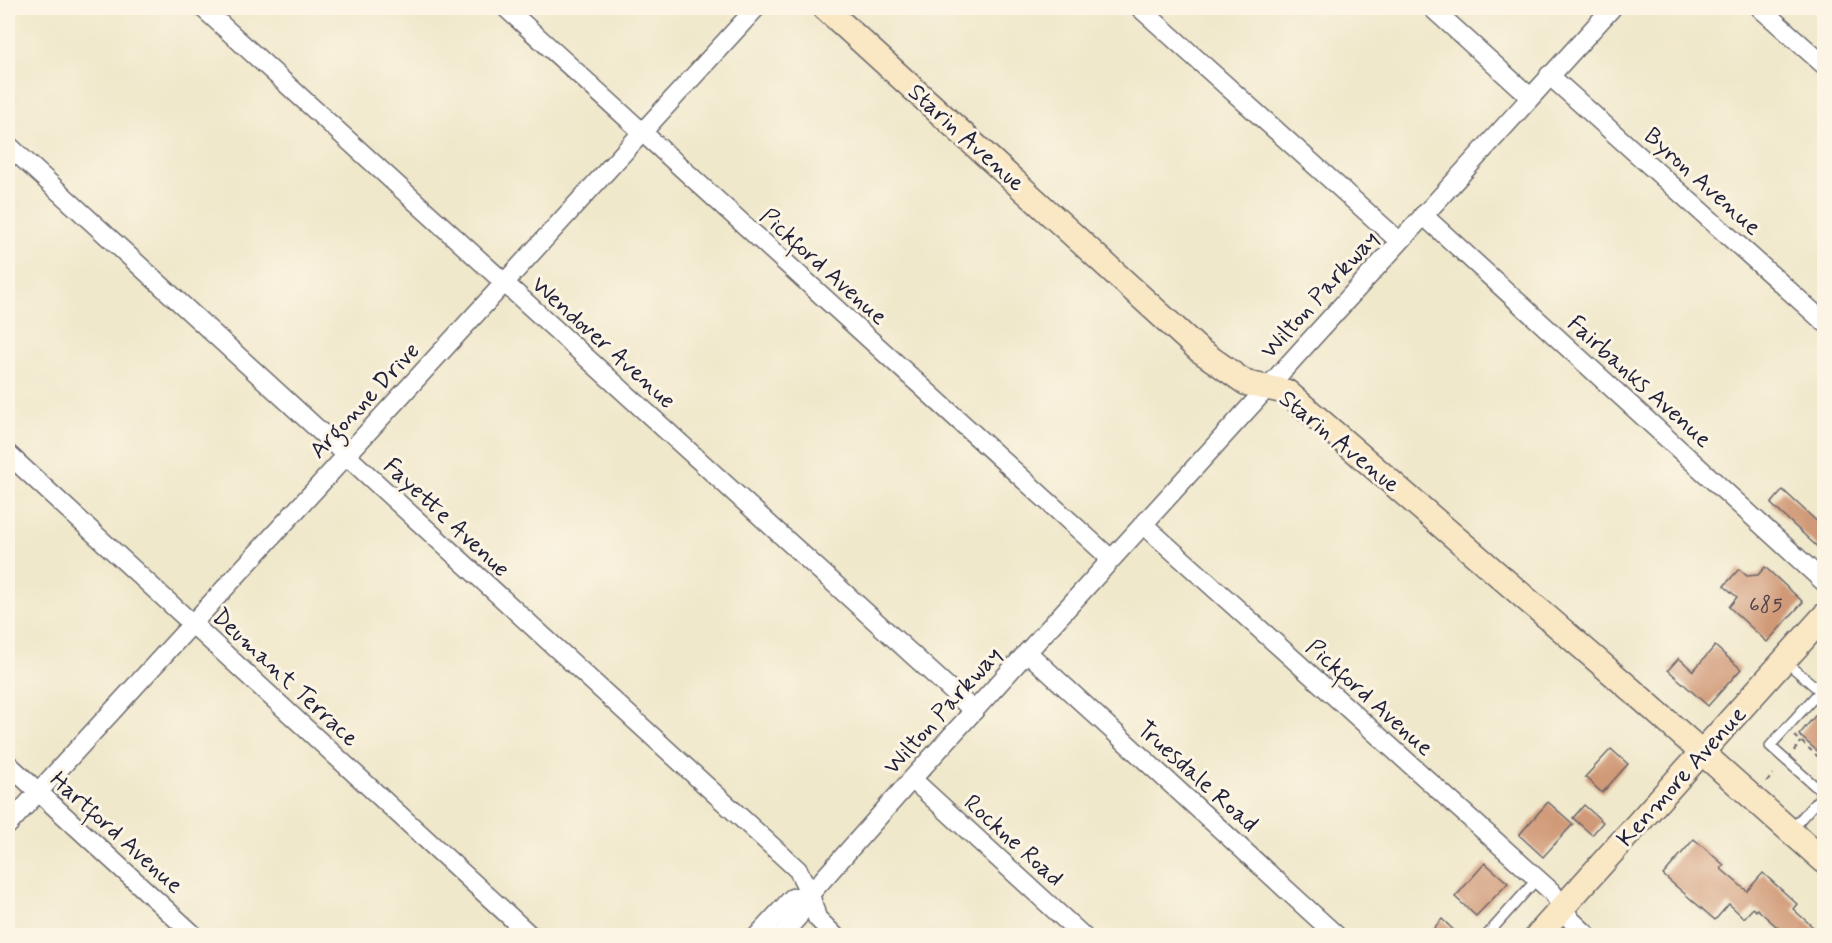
<svg xmlns="http://www.w3.org/2000/svg" width="1832" height="943" viewBox="0 0 1832 943" font-family="Mynerve,sans-serif">
	<style>
		.building { fill: #d09977 }
		.lines { fill: none; stroke-linecap: round; stroke-linejoin: round }
		.lane-casing { stroke: #6a676d; stroke-width: 12 }
		.street-casing { stroke: #6a676d; stroke-width: 21 }
		.secondary-casing { stroke: #6a676d; stroke-width: 27 }
		.path { stroke: #6a676d; stroke-width: 2; stroke-dasharray: 4.5 4.5; stroke-linecap: butt }
		.lane { stroke: #fff; stroke-width: 9 }
		.street { stroke: #fff; stroke-width: 18 }
		.secondary { stroke: #fae7c3; stroke-width: 24 }
		.labels { text-anchor: middle; stroke-width: 6; stroke-linejoin: round; paint-order: stroke }
		.number-label { font-size: 21px; fill: #4e404a }
		.street-label { font-size: 24px; fill: #22223b; stroke: #fcf5e5 }
	</style>
	<rect width="100%" height="100%" fill="#fcf5e5"/>
	<filter id="ink" filterUnits="userSpaceOnUse"><feTurbulence type="fractalNoise" baseFrequency=".0167" numOctaves="2"/><feDisplacementMap in="SourceGraphic" scale="12" xChannelSelector="R" yChannelSelector="G"/><feConvolveMatrix kernelMatrix="1 2 1 2 8 2 1 2 1" color-interpolation-filters="sRGB"/></filter>
	<filter id="wash" filterUnits="userSpaceOnUse"><feTurbulence type="fractalNoise" baseFrequency=".008" numOctaves="4" result="noise"/><feDisplacementMap in="SourceGraphic" scale="24" xChannelSelector="R" yChannelSelector="G"/><feGaussianBlur stdDeviation="1.35" result="paint"/><feColorMatrix in="noise" values="0 0 0 0 0 0 0 0 0 0 0 0 0 0 0 0 0 1.4 0 .05"/><feComposite in="paint" operator="in"/></filter>
	<g filter="url(#wash)">
		<rect width="100%" height="100%" fill="#f0e8cb"/>
		<g id="blocks">
			<g class="building">
				<path d="M1783,490L1824,528V553L1771,504Z"/>
				<path d="M1765,567L1803,602L1767,642L1729,607L1737,597L1724,586L1739,569L1747,576L1758,575Z"/>
				<path d="M1715,646L1741,669L1708,706L1668,670L1679,658L1693,671Z"/>
				<path d="M1824,705V757L1799,735Z"/>
				<path d="M1611,749L1628,764L1602,793L1585,777Z"/>
				<path d="M1548,802L1573,824L1543,857L1519,835Z"/>
				<path d="M1584,805L1603,822L1592,835L1573,818Z"/>
				<path d="M1694,839L1724,865L1721,869L1747,891L1763,873L1797,904L1793,909L1823,936H1787L1757,909L1756,911L1753,908L1744,918L1729,904L1715,920L1663,875Z"/>
				<path d="M1485,863L1508,883L1476,916L1455,897Z"/>
				<path d="M1442,919L1460,936H1427Z"/>
			</g>
		</g>
	</g>
	<g filter="url(#ink)">
		<use href="#blocks" fill-opacity="0" stroke="#6a676d" stroke-width="1.5"/>
		<g class="lines">
			<g class="lane-casing">
				<g id="lane">
					<path d="M1785,661L1820,691L1824,697"/>
					<path d="M1820,691L1770,746L1824,794"/>
					<path d="M1790,831L1824,793"/>
					<path d="M1486,936L1537,879"/>
				</g>
			</g>
			<g class="street-casing">
				<g id="street">
					<path d="M203,8L974,711"/>
					<path d="M506,8L1111,559"/>
					<path d="M1140,8L1399,241"/>
					<path d="M1432,8L1530,97"/>
					<path d="M1760,8L1824,65"/>
					<path d="M1549,75L1824,322"/>
					<path d="M8,145L798,870L810,894L817,918L835,936"/>
					<path d="M1423,215L1824,582"/>
					<path d="M8,454L531,936"/>
					<path d="M1143,524L1552,892L1571,920L1588,936"/>
					<path d="M1027,652L1337,936"/>
					<path d="M8,764L195,936"/>
					<path d="M912,779L1083,936"/>
					<path d="M8,825L756,8"/>
					<path d="M757,936L792,898L810,894"/>
					<path d="M781,936L798,917L810,894L912,779L1612,8"/>
				</g>
			</g>
			<g class="secondary-casing">
				<g id="secondary">
					<path d="M825,8L1199,350L1246,383L1287,392L1643,700L1824,861"/>
					<path d="M1537,936L1824,616"/>
				</g>
			</g>
			<g class="path">
				<path d="M1795,736L1824,762"/>
				<path d="M1794,751L1801,742"/>
				<path d="M1767,782L1773,774"/>
			</g>
			<use href="#lane" class="lane"/>
			<use href="#street" class="street"/>
			<use href="#secondary" class="secondary"/>
		</g>
	</g>
	<g class="labels">
		<g class="number-label">
			<text x="1766" y="611">685</text>
		</g>
		<g class="street-label">
			<text transform="translate(967 137) rotate(42)" y="8">Starin Avenue</text>
			<text transform="translate(1703 181) rotate(42)" y="8">Byron Avenue</text>
			<text transform="translate(824 266) rotate(42)" y="8">Pickford Avenue</text>
			<text transform="translate(1319 294) rotate(-48)" y="8">Wilton Parkway</text>
			<text transform="translate(604 342) rotate(42)" y="8">Wendover Avenue</text>
			<text transform="translate(1640 381) rotate(42)" y="8">Fairbanks Avenue</text>
			<text transform="translate(364 400) rotate(-47)" y="8">Argonne Drive</text>
			<text transform="translate(1340 441) rotate(39)" y="8">Starin Avenue</text>
			<text transform="translate(447 517) rotate(43)" y="8">Fayette Avenue</text>
			<text transform="translate(286 677) rotate(43)" y="8">Deumant Terrace</text>
			<text transform="translate(1370 697) rotate(42)" y="8">Pickford Avenue</text>
			<text transform="translate(942 710) rotate(-48)" y="8">Wilton Parkway</text>
			<text transform="translate(1198 776) rotate(42)" y="8">Truesdale Road</text>
			<text transform="translate(1681 776) rotate(-48)" y="8">Kenmore Avenue</text>
			<text transform="translate(117 832) rotate(42)" y="8">Hartford Avenue</text>
			<text transform="translate(1014 840) rotate(42)" y="8">Rockne Road</text>
		</g>
	</g>
	<rect width="1832" height="943" fill="none" stroke="#fcf5e5" stroke-width="30"/>
</svg>
